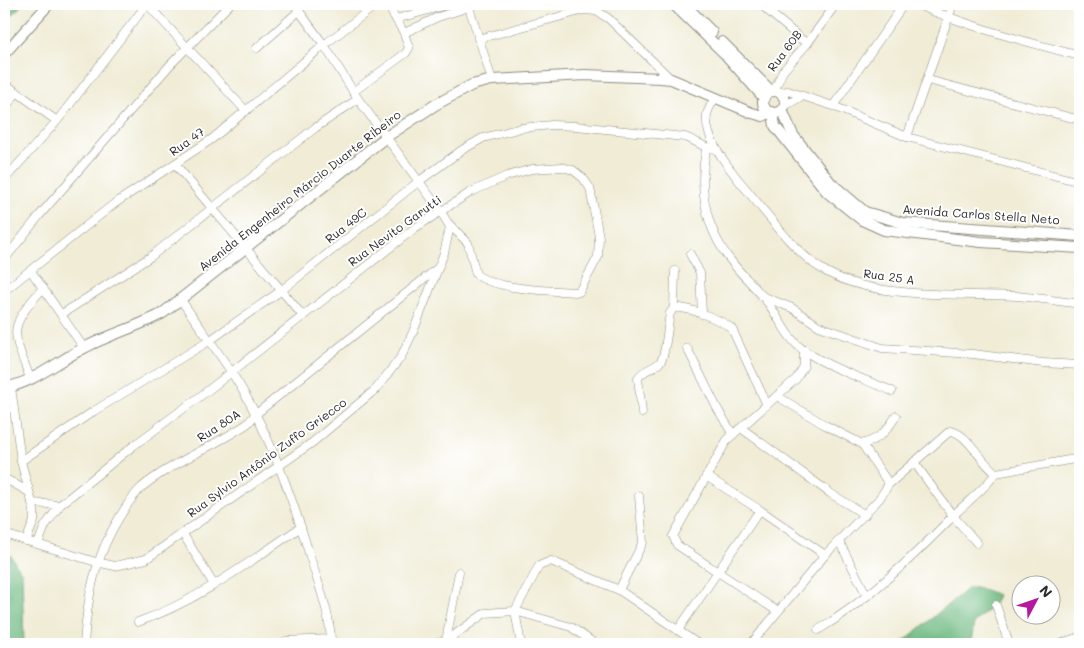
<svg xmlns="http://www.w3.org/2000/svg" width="1084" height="648" viewBox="0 0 1084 648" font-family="Mali,sans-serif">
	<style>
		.forest { fill: #72bc84; stroke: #4e7458 }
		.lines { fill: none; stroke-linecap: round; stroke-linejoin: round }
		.street-casing { stroke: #8e8c80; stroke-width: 9 }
		.secondary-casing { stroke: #8e8c80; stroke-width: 12 }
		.street { stroke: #fff; stroke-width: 8 }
		.secondary { stroke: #fff; stroke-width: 10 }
		.labels { text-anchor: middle; stroke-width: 4; stroke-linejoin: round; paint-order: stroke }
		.street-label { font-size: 12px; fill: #2b2b2b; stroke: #fff }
	</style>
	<rect width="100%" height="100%" fill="#fff"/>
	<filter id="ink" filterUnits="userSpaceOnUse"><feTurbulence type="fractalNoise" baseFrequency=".02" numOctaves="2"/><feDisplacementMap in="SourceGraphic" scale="10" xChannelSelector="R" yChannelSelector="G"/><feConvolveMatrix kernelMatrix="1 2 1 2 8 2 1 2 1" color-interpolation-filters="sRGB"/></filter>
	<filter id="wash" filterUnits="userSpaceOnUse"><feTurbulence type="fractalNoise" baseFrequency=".0096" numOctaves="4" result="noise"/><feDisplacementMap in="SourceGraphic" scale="20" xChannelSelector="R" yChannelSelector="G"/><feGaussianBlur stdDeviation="1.12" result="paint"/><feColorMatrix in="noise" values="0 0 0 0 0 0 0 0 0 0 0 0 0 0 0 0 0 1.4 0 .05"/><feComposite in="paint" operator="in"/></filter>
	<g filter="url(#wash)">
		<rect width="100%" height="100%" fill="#f0ecd6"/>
		<g class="forest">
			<path d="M4,4H22L4,25Z"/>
			<path d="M4,546L22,573L24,644H4Z"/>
			<path d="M968,588H980L998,595L993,606L974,622L971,644H901Z"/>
		</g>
	</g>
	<g filter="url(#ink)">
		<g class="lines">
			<g class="street-casing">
				<g id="street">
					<path d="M147,4L246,111"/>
					<path d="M468,4L492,80"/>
					<path d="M760,4L807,44"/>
					<path d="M916,4C969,27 1024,41 1080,56"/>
					<path d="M396,19L450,4"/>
					<path d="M404,33L438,17L469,7"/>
					<path d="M478,39L584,10L596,11L608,18L671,79"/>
					<path d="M257,48L299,11"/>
					<path d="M928,80L1080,120"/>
					<path d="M4,83L57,121"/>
					<path d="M774,91L783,71L807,44L836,4"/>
					<path d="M353,92L406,53L409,48L404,33L387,4"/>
					<path d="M780,92L788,91L833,106L907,137L1080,182"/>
					<path d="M715,98C712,103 708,109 707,115C704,138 727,165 740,182C762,207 792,250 820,268C871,301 957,293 1016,296C1038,298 1059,301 1080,304"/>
					<path d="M785,106L800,97"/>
					<path d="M833,106L904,4"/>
					<path d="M4,109L17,92"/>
					<path d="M907,137L953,4"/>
					<path d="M706,149C698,192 706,232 735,266C746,279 758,290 768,303C779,318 787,338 802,349C829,368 862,378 892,391"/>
					<path d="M175,164L303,316"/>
					<path d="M4,180L57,121L147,4"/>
					<path d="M690,254L700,273L702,314"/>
					<path d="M4,260L39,216L170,65L230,4"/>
					<path d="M31,271L84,348"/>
					<path d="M4,291L114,204L212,139L324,45L377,4"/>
					<path d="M762,296L792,308L819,326L882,348L973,354L1043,363L1080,365"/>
					<path d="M181,300C207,338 236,374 256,415C280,462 297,513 312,563C320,589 331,617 331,644"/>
					<path d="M674,308C686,306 723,320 732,329L767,405"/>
					<path d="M62,314L150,257L315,128L358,99"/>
					<path d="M687,348L717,408L732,433"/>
					<path d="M30,378C12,330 7,329 43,288"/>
					<path d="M11,387L21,461L34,510V521L26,541"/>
					<path d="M777,396L825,425L862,444L889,484"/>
					<path d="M642,413L638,378C643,369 655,369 661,361C666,353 668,324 670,313L674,308L675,271"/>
					<path d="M741,428L830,493L865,515"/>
					<path d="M862,444C879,440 887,431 896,416"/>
					<path d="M21,461L94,411L209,341L282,290L418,182L462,150L483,138L521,128L552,125L576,126L685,137C697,141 704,149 717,149"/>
					<path d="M914,462L953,516L977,543"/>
					<path d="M706,476L760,510L825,555"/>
					<path d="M4,478L29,492"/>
					<path d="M32,503L60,505"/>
					<path d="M4,534L96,562L115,566L146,559L313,442L376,389L401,357L413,332L444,253L450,227L440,210L358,99L324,45L294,4"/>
					<path d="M183,534L214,585"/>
					<path d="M839,541L867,596"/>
					<path d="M38,544L45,526L60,505L133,446L206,392L415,228L471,192L507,176L532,169L562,167L573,170L583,178L590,188L599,237L598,257L579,292C555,291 494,290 476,274L468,243L448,223"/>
					<path d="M619,590L643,542L639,496"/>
					<path d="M996,605L1009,644"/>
					<path d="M777,611L677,545L673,536L727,440L796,379L804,366V350"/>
					<path d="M138,622C198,601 249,562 301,527"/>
					<path d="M678,630L760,510"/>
					<path d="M818,630C870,599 916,554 958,511C971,499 986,487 996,473"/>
					<path d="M286,641L331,639"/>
					<path d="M446,641L459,572"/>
					<path d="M84,644C87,598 95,557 119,518C126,507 132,496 142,487C173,462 213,447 247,424L256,414L435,270"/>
					<path d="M433,644L446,641L485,613L515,611L571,627L595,644"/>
					<path d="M521,644L515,611L539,566L551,561L619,590L698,644"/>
					<path d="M751,644L825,555L879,499L889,484L950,431C967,432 981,463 996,473L1080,458"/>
					<path d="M1058,644L1080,637"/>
				</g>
			</g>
			<g class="secondary-casing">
				<g id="secondary">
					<path d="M673,4L725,54L764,98"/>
					<path d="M684,4L712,32"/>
					<path d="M722,42L771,91"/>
					<path d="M4,54L49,4"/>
					<circle cx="774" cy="102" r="11"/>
					<path d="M782,110L793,135L831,183L865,212L903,223L1080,236"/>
					<path d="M773,113L775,126L827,192L862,220L884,230L981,242L1080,248"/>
					<path d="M4,388C34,383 59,360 86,347C111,334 138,327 163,313L386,137L435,105L472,85L492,80L585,75L661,78L671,79L752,113L763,116L771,112"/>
				</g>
			</g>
			<use href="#street" class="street"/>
			<use href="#secondary" class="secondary"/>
		</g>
	</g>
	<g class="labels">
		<g class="street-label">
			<text transform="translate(785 51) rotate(-53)" y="4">Rua 60B</text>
			<text transform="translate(187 142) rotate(-35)" y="4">Rua 47</text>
			<text transform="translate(300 191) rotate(-38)" y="4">Avenida Engenheiro Márcio Duarte Ribeiro</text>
			<text transform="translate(981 215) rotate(4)" y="4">Avenida Carlos Stella Neto</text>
			<text transform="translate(346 226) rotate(-38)" y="4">Rua 49C</text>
			<text transform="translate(395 231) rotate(-36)" y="4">Rua Nevito Garutti</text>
			<text transform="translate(889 277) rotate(8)" y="4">Rua 25 A</text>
			<text transform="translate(219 426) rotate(-33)" y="4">Rua 80A</text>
			<text transform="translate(267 458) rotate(-36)" y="4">Rua Sylvio Antônio Zuffo Griecco</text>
		</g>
	</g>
	<rect width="1084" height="648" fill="none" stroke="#fff" stroke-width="20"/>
	<g transform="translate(1036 600) rotate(49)"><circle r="24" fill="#ffffff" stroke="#aaaaaa"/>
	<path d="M0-4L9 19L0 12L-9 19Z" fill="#b5179e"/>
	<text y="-8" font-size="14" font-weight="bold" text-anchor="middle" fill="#2b2b2b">N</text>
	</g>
</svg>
